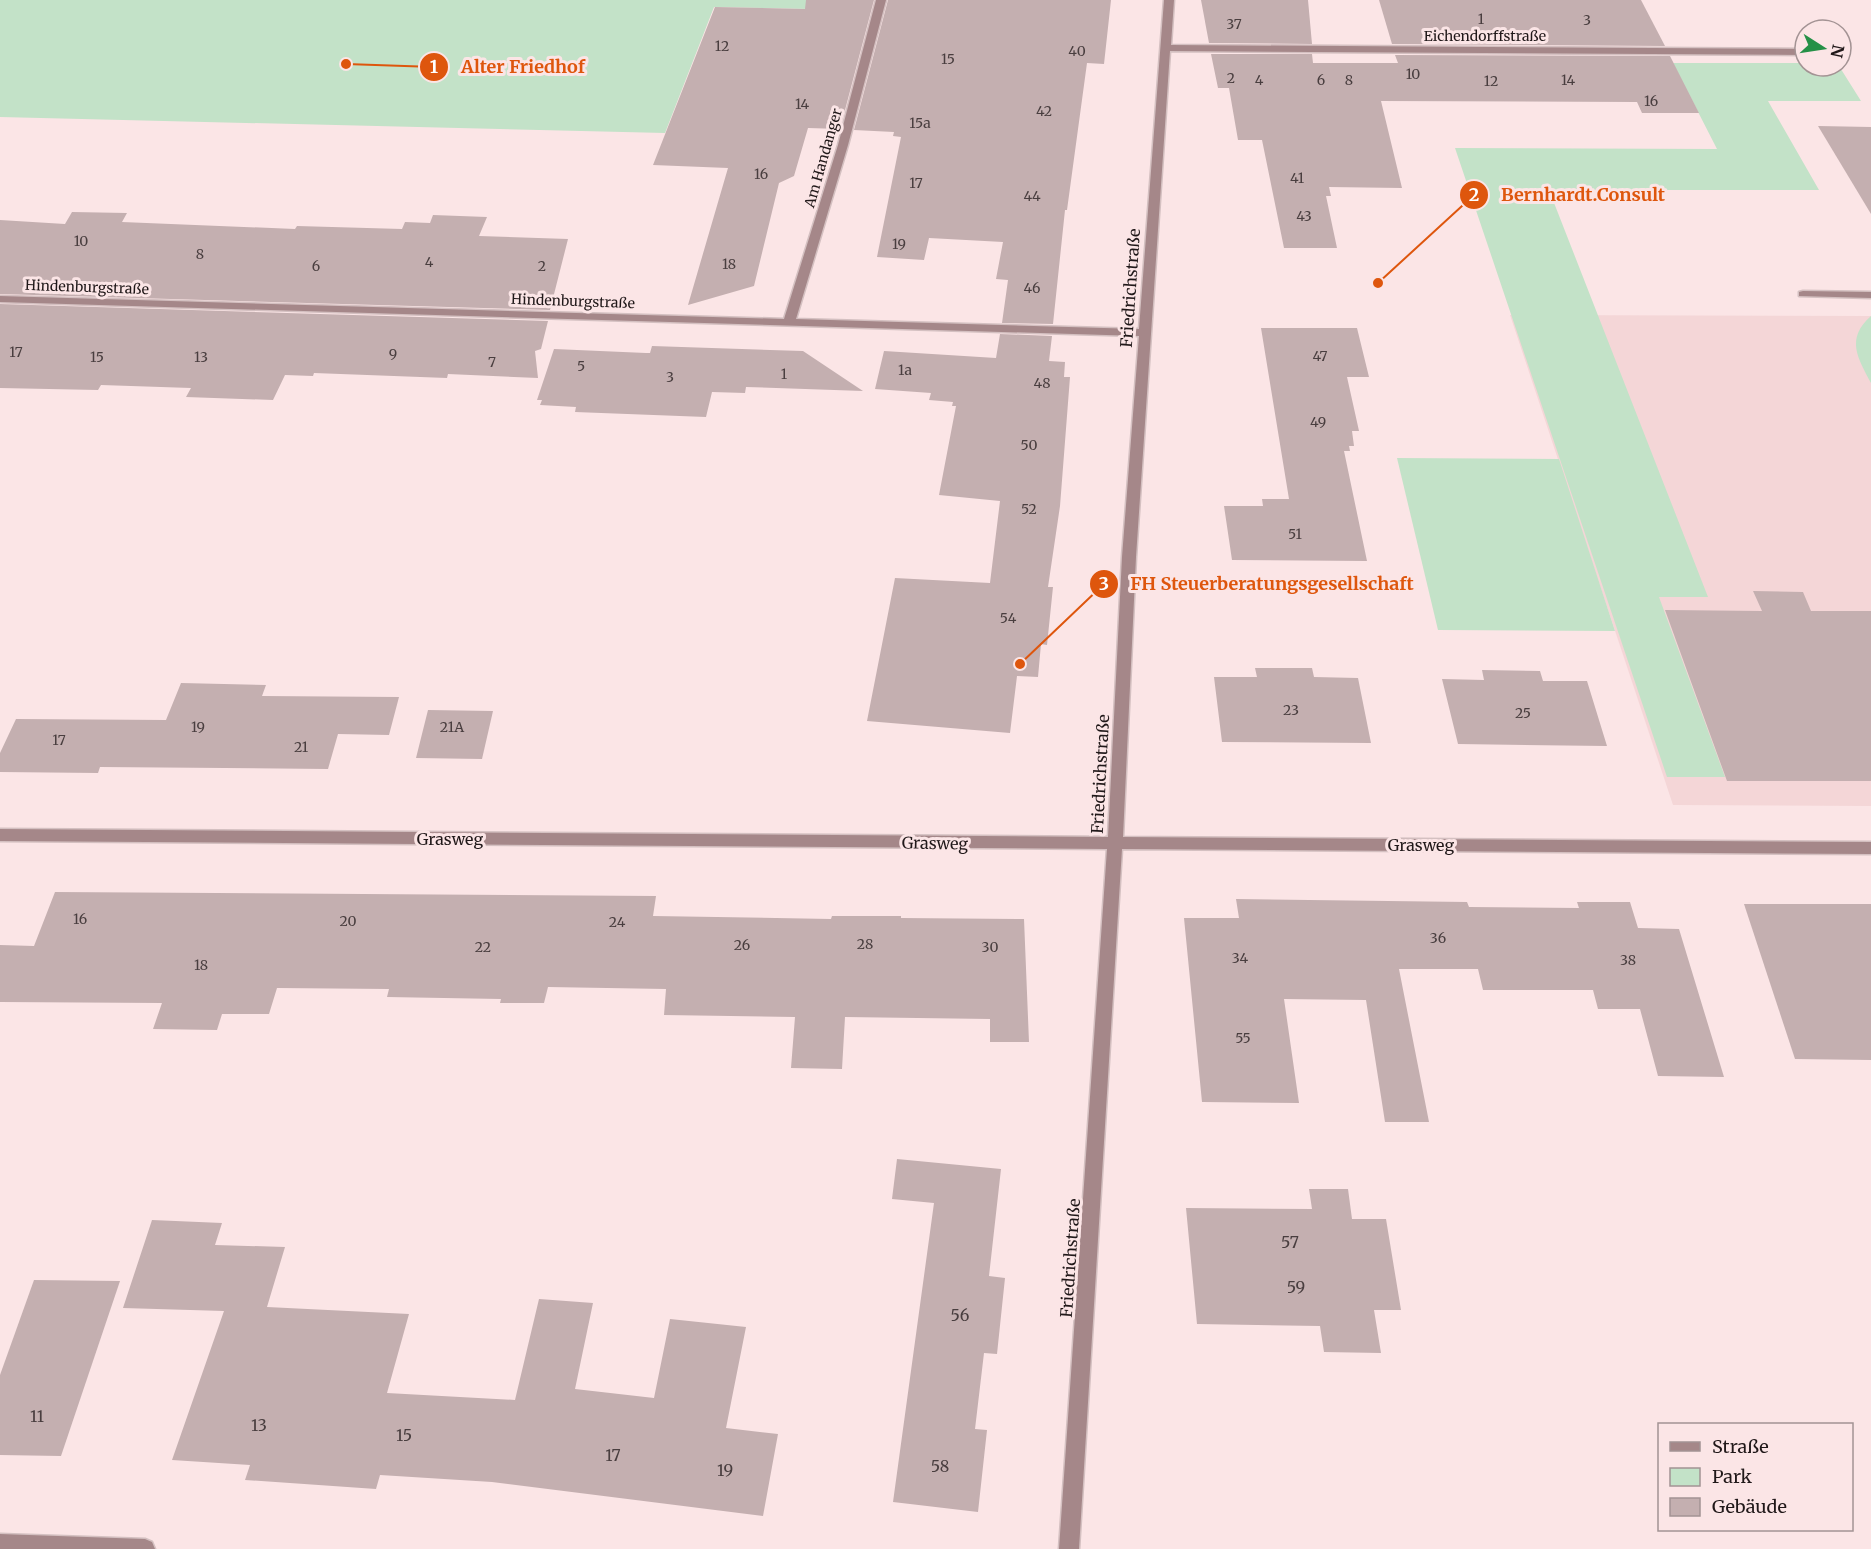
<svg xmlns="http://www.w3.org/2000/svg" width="1871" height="1549" viewBox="0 0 1871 1549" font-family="Merriweather,serif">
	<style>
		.built { fill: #f4d6d7 }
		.green { fill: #c3e2c8 }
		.building { fill: #c4afb0 }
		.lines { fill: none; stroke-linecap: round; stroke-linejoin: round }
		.minor-casing { stroke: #d4c0c1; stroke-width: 3 }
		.minor { fill: #a58789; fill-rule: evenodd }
		.labels { text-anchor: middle; stroke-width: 6; stroke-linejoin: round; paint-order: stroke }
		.number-label { font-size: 14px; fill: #493e3f }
		.far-street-label { font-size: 14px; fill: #201819; stroke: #fbe5e6 }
		.street-label { font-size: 16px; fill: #201819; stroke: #fbe5e6 }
		.near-number-label { font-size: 16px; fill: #493e3f }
		.leader { fill: none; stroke: #de560d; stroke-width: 2 }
		.callout-dot { fill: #de560d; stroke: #fbe5e6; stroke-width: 2 }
		.mark-label { font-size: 18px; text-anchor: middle; font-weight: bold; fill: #fff }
		.callout-label { font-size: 18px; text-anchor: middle; font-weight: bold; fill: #de560d; stroke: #fbe5e6; stroke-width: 6; stroke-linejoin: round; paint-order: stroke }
	</style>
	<rect width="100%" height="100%" fill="#fbe5e6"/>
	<path class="built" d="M1510,315L1871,316V806L1673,805Z"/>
	<g class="green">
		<path d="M0,0H859L856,10L714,7L665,133L0,117Z"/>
		<path d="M1673,63H1805V66H1839L1861,101H1768L1819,190H1549L1708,597H1659L1725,777H1667L1455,148L1717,149Z"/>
		<path d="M1871,316V383C1858,358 1845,339 1871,316Z"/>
		<path d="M1397,458L1559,459L1615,631L1438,630Z"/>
	</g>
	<g class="building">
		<path d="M806,0H874L840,129L808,128L794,176L779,183L754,286L688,305L728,168L653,165L715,7L805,9Z"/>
		<path d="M888,0H1111L1104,64L1087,63L1067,210H1065L1053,324L1002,323L1008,280L996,279L1003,242L929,238L924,260L877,257L901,137L893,136L894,132L854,130Z"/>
		<path d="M1201,0H1308L1312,44L1209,43Z"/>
		<path d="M1379,0H1641L1665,46L1392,44Z"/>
		<path d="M1211,54H1312L1313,63H1398L1395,55L1670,56L1699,113H1642L1637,102L1381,101L1402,188L1329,187L1331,196H1326L1337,248H1284L1262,140H1238L1229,88H1218Z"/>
		<path d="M1818,126L1871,127V214Z"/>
		<path d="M72,212L127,213L122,222L295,229L297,226L402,229L405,222L430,223L433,215L487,217L479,236L568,239L550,310L0,294V220L65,224Z"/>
		<path d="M0,304L548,321L541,349L535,351L538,378L448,374L447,378L314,373L313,376L285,375L273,400L186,397L191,388L101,385L98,390L0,388Z"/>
		<path d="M1261,328H1357L1369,377H1347L1359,431H1352L1354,446H1349L1350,451H1344L1367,561L1232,560L1224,506H1263L1262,499H1289Z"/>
		<path d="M1000,334L1052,336L1049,361L1065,362L1064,377H1070L1060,506L1048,587H1053L1047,645L1041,644L1038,677L1017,676L1010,733L867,721L895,578L990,583L1000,501L939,495L956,406H952L953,402L929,400L931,393L875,389L884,351L996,358Z"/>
		<path d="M652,346L803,351L863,391L746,387L745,393L712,392L706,417L575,412L576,407L540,405L542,400H537L554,349L646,353H650Z"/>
		<path d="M1753,591L1803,592L1811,611H1871V781H1727L1665,610L1762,611Z"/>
		<path d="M1255,668H1312L1314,677L1358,678L1371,743L1222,742L1214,677H1257Z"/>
		<path d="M1482,670L1540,671L1543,681H1587L1607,746L1458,744L1442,679L1484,680Z"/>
		<path d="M181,683L266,685L262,696L399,697L389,735L338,734L328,769L100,767L98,773L0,772V753L16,719L166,720Z"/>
		<path d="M428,710L493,711L482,759L416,758Z"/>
		<path d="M55,892L656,896L653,916L831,919L832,916H901V918L1024,919L1029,1042H990V1019L845,1017L842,1069L791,1068L795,1017L664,1015L666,989L548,987L544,1003H500L501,999L387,997L389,989L277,988L269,1014H222L217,1030L153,1029L162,1003L0,1002V945L34,946Z"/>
		<path d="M1236,899L1467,902L1469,907L1579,908L1577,902H1630L1638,928L1679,929L1724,1077L1658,1076L1640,1009H1598L1593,990H1483L1478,969H1399L1429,1122H1385L1366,1000L1284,999L1299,1103L1202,1102L1184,918H1239Z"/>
		<path d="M1744,904H1871V1060L1795,1059Z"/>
		<path d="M897,1159L1001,1169L989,1276L1005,1278L997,1354L984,1353L975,1429L987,1430L978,1512L893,1502L934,1203L892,1199Z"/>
		<path d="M1309,1189H1348L1352,1219H1386L1401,1310H1374L1381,1353L1324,1352L1320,1326L1197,1324L1186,1208L1312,1209Z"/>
		<path d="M152,1220L222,1223L215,1245L285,1247L267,1307L409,1314L387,1393L515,1400L539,1299L593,1303L575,1389L654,1398L670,1319L746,1327L726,1428L778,1434L763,1516L492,1482L380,1475L376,1489L245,1480L250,1465L172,1460L224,1311L123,1308Z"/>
		<path d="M34,1280L120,1281L61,1456L0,1455V1375Z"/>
	</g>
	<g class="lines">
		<g class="minor-casing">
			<g id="minor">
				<path d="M876,0H886L848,145L796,319L1139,329L1164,0H1174L1171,45L1805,49V55L1170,51L1136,557L1123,837L1871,842V854L1122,849L1079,1549H1059L1107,849L0,841V829L1108,837L1122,557L1139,336L0,302V296L784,319L838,145Z"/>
				<path d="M1803,291L1871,292V298L1799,296V292Z"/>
				<path d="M0,1534L145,1539L152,1542L155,1549H0Z"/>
			</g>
		</g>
		<use href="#minor" class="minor"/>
	</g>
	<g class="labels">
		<g class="number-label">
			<text x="1481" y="24">1</text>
			<text x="1587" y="25">3</text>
			<text x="1234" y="29">37</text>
			<text x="722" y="51">12</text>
			<text x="1077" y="56">40</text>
			<text x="948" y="64">15</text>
			<text x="1413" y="79">10</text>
			<text x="1231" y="83">2</text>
			<text x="1259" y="85">4</text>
			<text x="1321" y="85">6</text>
			<text x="1349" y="85">8</text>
			<text x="1568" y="85">14</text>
			<text x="1491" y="86">12</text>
			<text x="1651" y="106">16</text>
			<text x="802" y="109">14</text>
			<text x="1044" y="116">42</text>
			<text x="920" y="128">15a</text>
			<text x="761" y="179">16</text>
			<text x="1297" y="183">41</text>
			<text x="916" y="188">17</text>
			<text x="1032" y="201">44</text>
			<text x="1304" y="221">43</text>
			<text x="81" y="246">10</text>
			<text x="899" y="249">19</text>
			<text x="200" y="259">8</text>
			<text x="429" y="267">4</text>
			<text x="729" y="269">18</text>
			<text x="316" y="271">6</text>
			<text x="542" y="271">2</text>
			<text x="1032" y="293">46</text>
			<text x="16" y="357">17</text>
			<text x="393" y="359">9</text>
			<text x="1320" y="361">47</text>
			<text x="97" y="362">15</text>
			<text x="201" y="362">13</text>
			<text x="492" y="367">7</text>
			<text x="581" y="371">5</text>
			<text x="905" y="375">1a</text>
			<text x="784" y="379">1</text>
			<text x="670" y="382">3</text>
			<text x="1042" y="388">48</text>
			<text x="1318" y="427">49</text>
			<text x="1029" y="450">50</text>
			<text x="1029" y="514">52</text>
			<text x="1295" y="539">51</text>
			<text x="1008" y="623">54</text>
			<text x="1291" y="715">23</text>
			<text x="1523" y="718">25</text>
			<text x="198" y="732">19</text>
			<text x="452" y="732">21A</text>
			<text x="59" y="745">17</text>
			<text x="301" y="752">21</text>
			<text x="80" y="924">16</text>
			<text x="348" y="926">20</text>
			<text x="617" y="927">24</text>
			<text x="1438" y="943">36</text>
			<text x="865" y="949">28</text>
			<text x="742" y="950">26</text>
			<text x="483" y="952">22</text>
			<text x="990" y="952">30</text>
			<text x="1240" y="963">34</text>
			<text x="1628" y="965">38</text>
			<text x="201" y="970">18</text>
			<text x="1243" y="1043">55</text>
		</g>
		<g class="far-street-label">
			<text x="1485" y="41">Eichendorffstraße</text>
			<text transform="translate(823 158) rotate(-74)" y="5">Am Handanger</text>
			<text transform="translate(87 287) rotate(2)" y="5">Hindenburgstraße</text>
			<text transform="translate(573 301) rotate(2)" y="5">Hindenburgstraße</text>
		</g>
		<g class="street-label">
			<text transform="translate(1130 288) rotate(-86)" y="6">Friedrichstraße</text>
			<text transform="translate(1100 774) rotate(-87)" y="6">Friedrichstraße</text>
			<text x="450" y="845">Grasweg</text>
			<text transform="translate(935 843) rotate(1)" y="6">Grasweg</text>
			<text x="1421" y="851">Grasweg</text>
			<text transform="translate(1070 1258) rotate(-86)" y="6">Friedrichstraße</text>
		</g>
		<g class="near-number-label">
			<text x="1290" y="1248">57</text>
			<text x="1296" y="1293">59</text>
			<text x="960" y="1321">56</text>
			<text x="37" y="1422">11</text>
			<text x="259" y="1431">13</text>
			<text x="404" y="1441">15</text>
			<text x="613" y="1461">17</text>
			<text x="940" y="1472">58</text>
			<text x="725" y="1476">19</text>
		</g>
	</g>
	<path class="leader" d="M346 64L434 67M1378 283L1474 195M1020 664L1104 584"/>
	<g class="callout-dot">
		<circle cx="346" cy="64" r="6"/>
		<circle cx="1378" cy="283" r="6"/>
		<circle cx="1020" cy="664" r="6"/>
		<circle cx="434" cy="67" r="15"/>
		<circle cx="1474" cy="195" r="15"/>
		<circle cx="1104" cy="584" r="15"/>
	</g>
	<g class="mark-label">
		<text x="434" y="73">1</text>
		<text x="1474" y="201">2</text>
		<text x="1104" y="590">3</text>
	</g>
	<g class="callout-label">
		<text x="523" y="73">Alter Friedhof</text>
		<text x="1583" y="201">Bernhardt.Consult</text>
		<text x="1272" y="590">FH Steuerberatungsgesellschaft</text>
	</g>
	<rect x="1658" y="1423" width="195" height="108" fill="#fbe5e6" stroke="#a39394" stroke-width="1.5"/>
	<rect x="1670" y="1442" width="30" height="9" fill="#a58789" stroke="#a39394" stroke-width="1.5"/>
	<text x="1712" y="1453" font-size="18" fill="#201819">Straße</text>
	<rect x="1670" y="1468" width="30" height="18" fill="#c3e2c8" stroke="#a39394" stroke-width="1.5"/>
	<text x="1712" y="1483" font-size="18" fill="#201819">Park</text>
	<rect x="1670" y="1498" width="30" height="18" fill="#c4afb0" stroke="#a39394" stroke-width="1.5"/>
	<text x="1712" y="1513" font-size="18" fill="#201819">Gebäude</text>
	<g transform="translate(1823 48) rotate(102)"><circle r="28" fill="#fbe5e6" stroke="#a39394" stroke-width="1.5"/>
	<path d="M0-4.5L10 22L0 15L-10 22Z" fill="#259047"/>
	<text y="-9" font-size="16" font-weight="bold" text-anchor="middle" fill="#201819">N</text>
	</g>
</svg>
